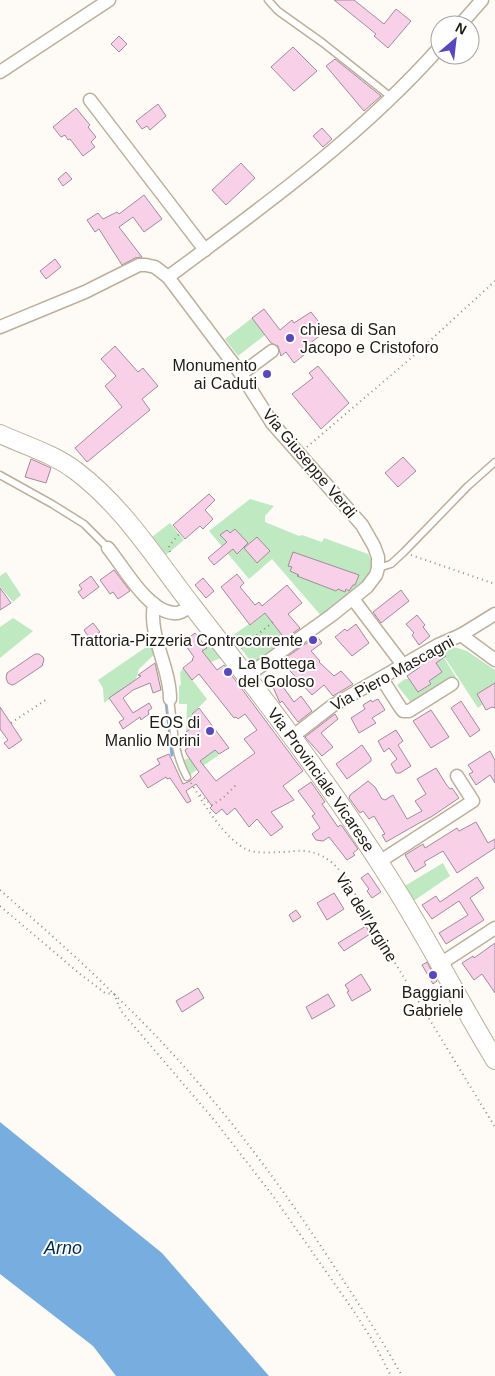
<svg xmlns="http://www.w3.org/2000/svg" width="495" height="1376" viewBox="0 0 495 1376" font-family="Arial,sans-serif">
	<style>
		.green { fill: #bee9c1 }
		.water { fill: #77aedf }
		.lines { fill: none; stroke-linecap: round; stroke-linejoin: round }
		.stream { stroke: #77aedf; stroke-width: 3 }
		.building { fill: #f8d0e8; stroke: #a28c99 }
		.lane-casing { stroke: #bdaf9a; stroke-width: 9 }
		.street-casing { stroke: #bdaf9a; stroke-width: 15 }
		.secondary-casing { stroke: #bdaf9a; stroke-width: 20 }
		.path { stroke: #918d87; stroke-width: 2; stroke-dasharray: 1 4; stroke-linecap: butt }
		.lane { stroke: #fff; stroke-width: 6 }
		.street { stroke: #fff; stroke-width: 12 }
		.secondary { stroke: #fff; stroke-width: 18 }
		.poi-dot { fill: #5848c0; stroke: #fff; stroke-width: 2 }
		.labels { text-anchor: middle; stroke-width: 4; stroke-linejoin: round; paint-order: stroke }
		.poi-label { font-size: 16px; fill: #1f1a12; stroke: #fff; text-anchor: end }
		.street-label { font-size: 16px; fill: #1f1a12; stroke: #fff }
		.water-label { font-size: 18px; font-style: italic; fill: #002b4a; stroke: #fff }
	</style>
	<rect width="100%" height="100%" fill="#fefbf7"/>
	<g class="green">
		<path d="M252,318L265,335L238,356L225,339Z"/>
		<path d="M250,499L274,506L265,516V522L299,536L302,535L322,542L324,538L368,554L373,563L369,578L323,618L272,559L249,579L209,531Z"/>
		<path d="M170,523L184,540L166,555L152,537Z"/>
		<path d="M6,572L21,595L13,602L0,587V576Z"/>
		<path d="M265,613L288,642L254,666L232,636L249,624L251,625Z"/>
		<path d="M13,618L33,631L0,658V627Z"/>
		<path d="M155,641L157,652L139,669L136,679L104,703L103,688L98,680Z"/>
		<path d="M211,645L221,658L211,662L205,654L201,656L199,653Z"/>
		<path d="M448,645L467,651L495,670V683L477,694L483,704L478,708L440,650Z"/>
		<path d="M444,658L456,677L412,704L397,685L405,679H410L419,692L431,684L429,681L442,672L436,663Z"/>
		<path d="M183,668L207,699L192,714L199,722L186,732L187,704H179V686L181,685L180,673Z"/>
		<path d="M210,744L219,755L188,776L177,746L184,760L189,758L194,765L207,755Z"/>
		<path d="M443,863L450,876L412,902L403,887Z"/>
	</g>
	<path class="water" d="M0,1122L162,1253L269,1376H116L93,1346L0,1274Z"/>
	<g class="lines">
		<path class="stream" d="M166,701L172,755"/>
	</g>
	<g class="building">
		<path d="M334,0H354L384,24L396,9L411,21L388,48L374,36L376,34Z"/>
		<path d="M119,36L127,44L119,52L111,44Z"/>
		<path d="M293,47L317,71L294,91L271,67Z"/>
		<path d="M335,59L381,96L364,111L326,66Z"/>
		<path d="M158,104L166,116L150,130L147,126L142,129L136,121Z"/>
		<path d="M76,108L90,125L88,127L96,137L91,142L95,147L83,156L70,139L68,140L65,135L61,137L53,127Z"/>
		<path d="M322,128L332,139L323,147L313,136Z"/>
		<path d="M241,163L255,178L226,205L212,190Z"/>
		<path d="M66,172L72,179L63,186L58,179Z"/>
		<path d="M144,195L162,219L144,232L133,217L119,227L142,257L135,258L122,265L99,229L95,232L87,220L98,213L103,219L117,212L119,214Z"/>
		<path d="M55,259L61,267L46,279L40,271Z"/>
		<path d="M264,309L280,330L292,320L294,323L311,312L326,331L300,351L304,355L294,363L286,352L281,356L278,346L271,343L252,318Z"/>
		<path d="M115,346L138,372L143,368L158,386L142,399L150,410L87,462L75,448L122,407L105,386L116,376L101,359Z"/>
		<path d="M318,366L349,403L321,429L292,394L313,378L309,373Z"/>
		<path d="M403,457L416,471L398,487L385,473Z"/>
		<path d="M31,459L51,468L46,483L25,477Z"/>
		<path d="M209,494L215,500L205,510L213,519L203,529L200,526L185,539L173,525Z"/>
		<path d="M235,529L248,543L237,554L233,549L214,565L208,558L227,542L220,535L227,530L230,533Z"/>
		<path d="M257,537L270,551L257,563L244,548Z"/>
		<path d="M293,552L359,575L355,585H353L349,591L346,589L345,592L338,589L336,591L297,576L299,575L290,571L292,567L288,566Z"/>
		<path d="M114,570L130,591L118,599L113,592L110,594L100,580Z"/>
		<path d="M237,574L244,583L240,587L255,605L259,602L262,606L287,585L302,603L288,614L300,628L285,639L265,613L250,625L221,587Z"/>
		<path d="M91,576L99,587L83,599L78,592L82,589L79,585Z"/>
		<path d="M203,578L214,591L206,598L195,585Z"/>
		<path d="M0,588L11,603L0,610Z"/>
		<path d="M401,590L409,601L381,623L373,612Z"/>
		<path d="M417,615L425,625L423,627L430,636L419,645L412,635L414,633L406,624Z"/>
		<path d="M93,623L100,632L90,639L84,630Z"/>
		<path d="M356,624L369,643L352,656L335,637L345,629L347,631Z"/>
		<path d="M195,633L207,648L202,651L217,670L224,665L303,771L283,786L294,800L271,812L283,827L271,836L257,819L249,827L235,808L227,815L222,809L216,814L210,808L212,806L196,784L186,791L191,801L187,803L170,778L167,779L166,777L148,788L140,776L160,764L157,759L169,754L183,784L190,781L199,772L187,755L185,750L189,747L184,741L189,740L186,732L199,722L192,714L199,708L229,748L219,754L215,750L200,761L216,781L255,753L244,739L257,730L245,714L238,719L236,717L234,718L199,674L192,680L183,668L193,660L192,659L194,657L183,642Z"/>
		<path d="M317,636L322,643L311,651L320,661L319,662L334,676L341,671L353,684L333,696L324,685L312,695L281,661Z"/>
		<path d="M443,652L446,656L436,663L442,672L429,681L431,684L418,692L407,676L420,667V665Z"/>
		<path d="M35,654H39L43,657L44,660L42,666L15,684L12,685L8,683L6,678L7,673Z"/>
		<path d="M155,663L161,690L153,693L150,683L133,690L123,698L133,713L149,703L152,708L148,711L149,714L141,720L140,717L123,729L119,722L124,719L109,698L131,683L141,676L138,675Z"/>
		<path d="M278,680L294,702L301,696L312,711L298,722L282,701L280,703L272,685Z"/>
		<path d="M495,683V708L492,707L486,710L477,694Z"/>
		<path d="M378,699L385,710L372,718L376,723L359,733L351,718L365,709L363,705L371,700L372,702Z"/>
		<path d="M461,701L480,730L470,737L451,708Z"/>
		<path d="M0,707L22,740L9,749L4,743L8,740L0,729Z"/>
		<path d="M431,710L449,737L431,748L413,721Z"/>
		<path d="M335,714L338,719L321,733L333,747L322,756L305,737Z"/>
		<path d="M396,730L403,741L398,745L411,766L400,773H396L391,764L397,759L389,748L384,752L378,741Z"/>
		<path d="M362,745L371,758V761L347,779L336,764Z"/>
		<path d="M490,751L495,760V783L490,775L476,785L469,774L473,772L468,765Z"/>
		<path d="M436,768L446,784L450,789L452,788L459,798L431,817L421,822L386,842L382,835L385,834L374,816L369,819L363,811L360,813L349,798L350,795L368,781L375,787L382,799H383L385,800L393,795L407,819L422,811L415,801L426,794L417,779Z"/>
		<path d="M311,782L325,802L322,804L338,827L340,825L342,826L358,849L353,853L355,855L347,860L329,837L323,841L316,840L312,834L320,828L312,816L315,814L298,791Z"/>
		<path d="M476,822L488,843L495,839V848L457,873L443,851L424,862L426,865L415,872L405,855L423,844L425,848L457,828L459,831Z"/>
		<path d="M368,873L381,892L372,898L367,891L369,889L361,878Z"/>
		<path d="M477,877L484,888L470,898L484,920L446,944L439,933L468,915L459,901L432,919L422,905L436,896L440,902Z"/>
		<path d="M334,893L344,909L327,920L317,903Z"/>
		<path d="M296,910L301,917L293,922L289,915Z"/>
		<path d="M366,926L370,934L344,951L338,943Z"/>
		<path d="M495,943V993L482,974L474,980L462,963L473,956L474,958Z"/>
		<path d="M427,962L437,981L433,984L422,965Z"/>
		<path d="M361,974L371,990L352,1001L347,992L349,991L345,985Z"/>
		<path d="M198,988L204,998L182,1012L176,1001Z"/>
		<path d="M328,994L335,1006L312,1019L306,1007Z"/>
	</g>
	<g class="lines">
		<g class="lane-casing">
			<g id="lane">
				<path d="M268,0L278,11L323,43L391,97"/>
				<path d="M0,475L52,504L84,524L108,548"/>
				<path d="M378,568L391,564L404,552L468,486L495,462"/>
				<path d="M170,699C174,727 173,752 187,777"/>
			</g>
		</g>
		<g class="street-casing">
			<g id="street">
				<path d="M460,25L482,0"/>
				<path d="M0,72L109,0"/>
				<path d="M90,100L205,250"/>
				<path d="M168,277C264,206 361,136 440,47"/>
				<path d="M0,327L85,292L139,265H146L155,267L168,277L241,374L272,423L362,525L374,546L378,557V568L376,575L367,587L332,615L247,676"/>
				<path d="M241,374L272,351"/>
				<path d="M108,548C123,566 148,612 174,613C180,614 186,609 191,606"/>
				<path d="M353,599L403,665"/>
				<path d="M154,604C148,636 170,666 170,699"/>
				<path d="M461,635L495,660"/>
				<path d="M382,679L400,707L403,711H409L452,684"/>
				<path d="M292,737L332,706L438,645L461,635L495,614"/>
				<path d="M379,862L473,801L457,776"/>
				<path d="M440,964L495,928"/>
			</g>
		</g>
		<g class="secondary-casing">
			<g id="secondary">
				<path id="s1" d="M0,434C26,446 54,454 76,471C124,507 157,561 193,607C262,696 331,785 391,881C428,939 459,1001 495,1060"/>
			</g>
		</g>
		<g class="path">
			<path d="M307,447L410,359L495,281"/>
			<path d="M170,552L169,546L180,533"/>
			<path d="M411,555L495,584"/>
			<path d="M241,648L273,622"/>
			<path d="M11,723L47,699"/>
			<path d="M191,783C203,803 226,841 248,850C258,854 272,852 282,852C290,852 298,850 305,851C337,854 352,887 364,912L495,1127"/>
			<path d="M200,795L212,805L223,798L236,785"/>
			<path d="M0,890C40,925 80,960 117,997C199,1075 268,1166 330,1260C355,1298 380,1336 402,1376"/>
			<path d="M0,906L80,974L105,993L114,994L121,1011L215,1121L273,1196L353,1310L374,1343L391,1376"/>
		</g>
		<use href="#lane" class="lane"/>
		<use href="#street" class="street"/>
		<use href="#secondary" class="secondary"/>
	</g>
	<g class="poi-dot">
		<circle cx="290" cy="338" r="5"/>
		<circle cx="267" cy="374" r="5"/>
		<circle cx="313" cy="640" r="5"/>
		<circle cx="228" cy="672" r="5"/>
		<circle cx="210" cy="731" r="5"/>
		<circle cx="433" cy="975" r="5"/>
	</g>
	<g class="labels">
		<g class="poi-label">
			<text x="300" y="335" text-anchor="start">chiesa di San<tspan x="300" dy="18">Jacopo e Cristoforo</tspan></text>
			<text x="257" y="371">Monumento<tspan x="257" dy="18">ai Caduti</tspan></text>
			<text x="303" y="646">Trattoria-Pizzeria Controcorrente</text>
			<text x="238" y="669" text-anchor="start">La Bottega<tspan x="238" dy="18">del Goloso</tspan></text>
			<text x="200" y="728">EOS di<tspan x="200" dy="18">Manlio Morini</tspan></text>
			<text x="433" y="998" text-anchor="middle">Baggiani<tspan x="433" dy="18">Gabriele</tspan></text>
		</g>
		<g class="street-label">
			<text transform="translate(310 463) rotate(50)" y="6">Via Giuseppe Verdi</text>
			<text transform="translate(392 673) rotate(-29)" y="6">Via Piero Mascagni</text>
			<text dy="6" stroke="none"><textPath href="#s1" startOffset="480">Via Provinciale Vicarese</textPath></text>
			<text transform="translate(367 917) rotate(58)" y="6">Via dell'Argine</text>
		</g>
		<g class="water-label">
			<text x="63" y="1254">Arno</text>
		</g>
	</g>
	<g transform="translate(455 40) rotate(28)"><circle r="24" fill="#ffffff" stroke="#a5a3a0"/>
	<path d="M0-4L9 19L0 12L-9 19Z" fill="#5848c0"/>
	<text y="-8" font-size="14" font-weight="bold" text-anchor="middle" fill="#1f1a12">N</text>
	</g>
</svg>
